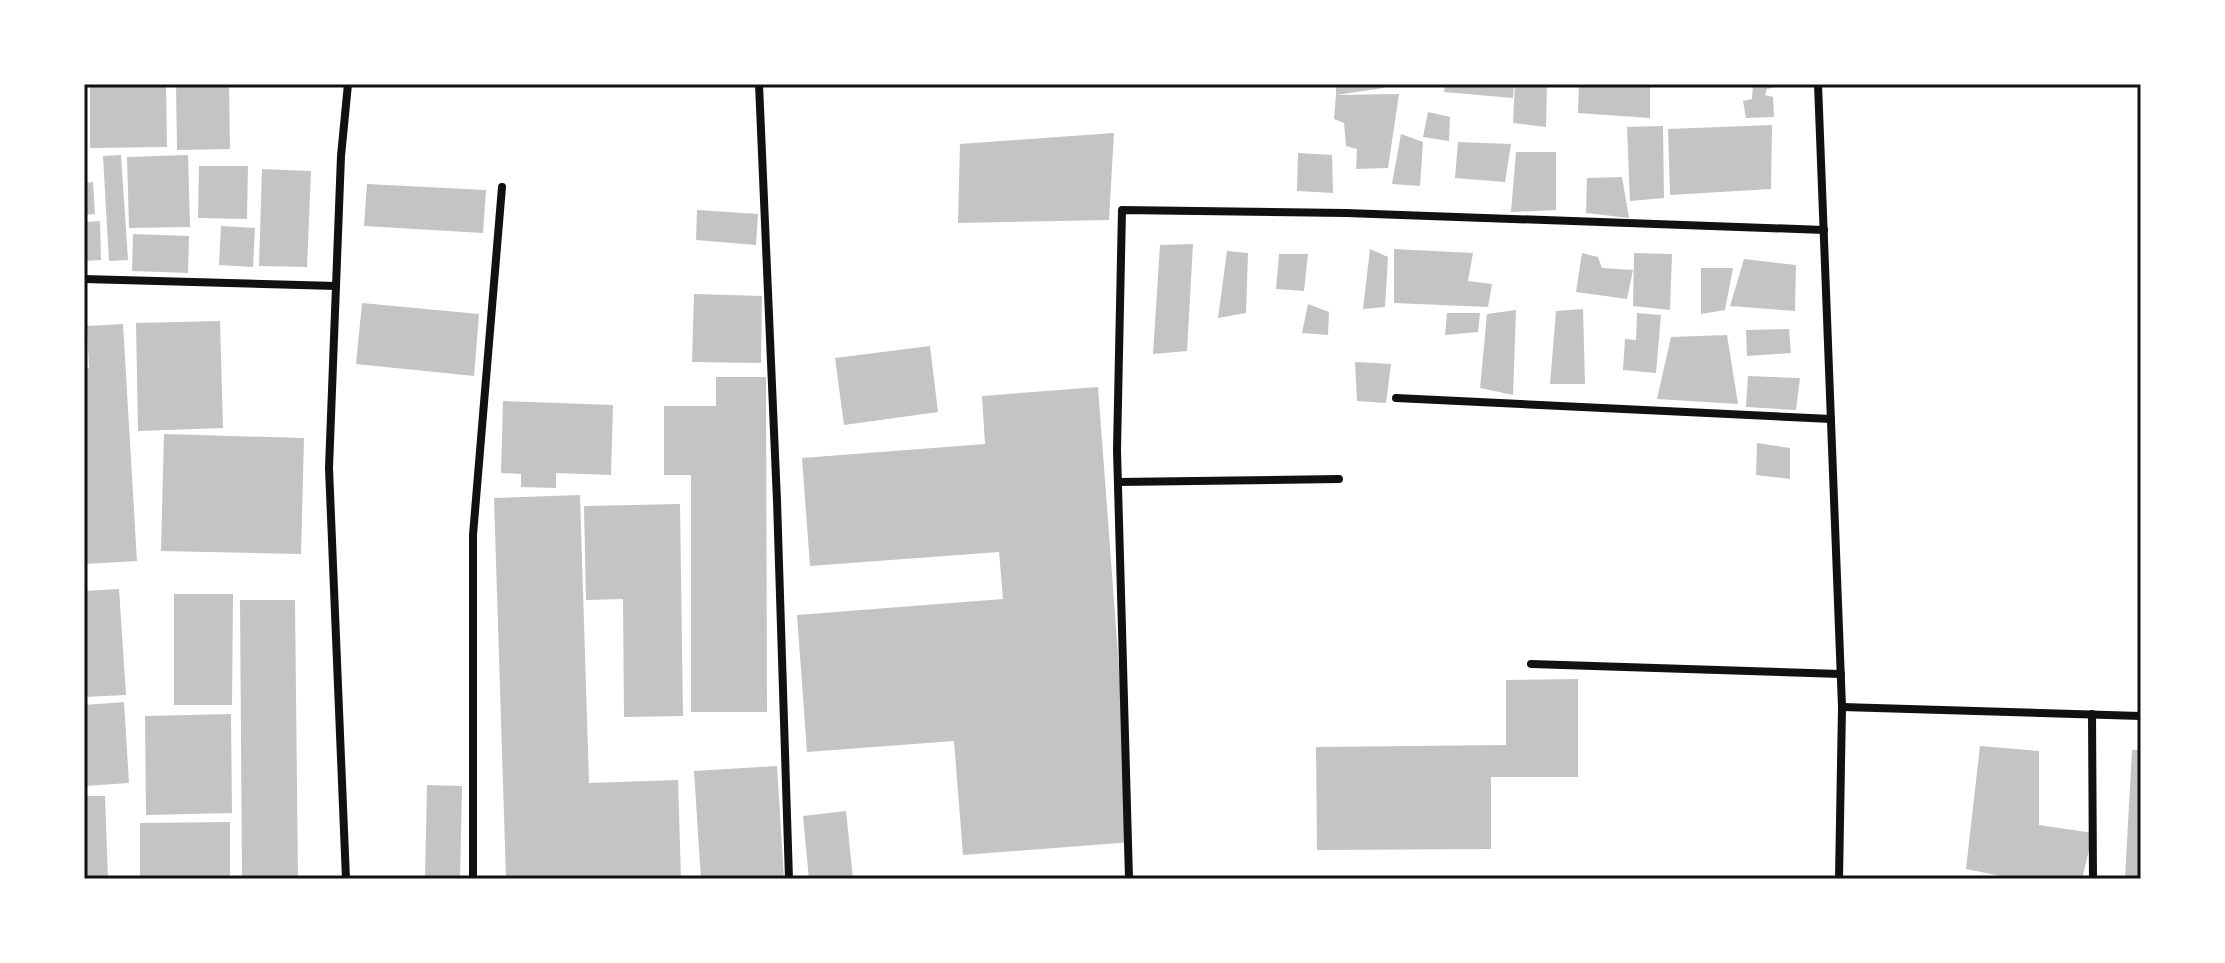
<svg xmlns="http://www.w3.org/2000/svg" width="2225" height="963" viewBox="0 0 2225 963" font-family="Mulish,sans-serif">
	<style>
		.building { fill: #c4c4c4 }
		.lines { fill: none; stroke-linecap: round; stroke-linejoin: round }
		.minor { stroke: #111; stroke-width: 8 }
		.neatline { fill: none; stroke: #111; stroke-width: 3 }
	</style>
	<rect width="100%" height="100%" fill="#fff"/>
	<g class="building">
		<path d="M90,84H166L167,147L90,148Z"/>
		<path d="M176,84H229L230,149L177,150Z"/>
		<path d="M1336,84H1384V88L1336,95Z"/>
		<path d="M1445,84H1514L1513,98L1444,92Z"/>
		<path d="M1515,84H1547L1546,127L1513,123Z"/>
		<path d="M1579,84H1650V118L1578,113Z"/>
		<path d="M1753,84H1775V87L1767,89L1765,95L1773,97L1774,117L1746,118L1743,101L1752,99Z"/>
		<path d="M1399,94L1388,168L1356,169L1357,149L1346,146L1344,123L1334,119L1336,95Z"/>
		<path d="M1428,112L1450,117L1449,141L1423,137Z"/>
		<path d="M1772,125L1771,189L1670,195L1668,129Z"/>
		<path d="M1663,126L1664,198L1630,201L1627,127Z"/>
		<path d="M1114,133L1109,220L958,223L960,144Z"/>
		<path d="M1401,134L1423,142L1420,186L1392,184Z"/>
		<path d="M1458,142L1511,144L1505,182L1455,178Z"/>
		<path d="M1516,152H1556V210L1511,212Z"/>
		<path d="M1298,153L1332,155L1333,193L1297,191Z"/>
		<path d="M121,155L128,260L109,261L103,156Z"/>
		<path d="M188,155L190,227L129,228L127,157Z"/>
		<path d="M199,166H248L247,219L198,218Z"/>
		<path d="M262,169L311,171L307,267L259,266Z"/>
		<path d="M1622,177L1629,218L1586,213L1587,178Z"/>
		<path d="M93,182L95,214L84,215V183Z"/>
		<path d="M367,184L486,190L483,233L364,226Z"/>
		<path d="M697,210L758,214L756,245L696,240Z"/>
		<path d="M100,221L101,260L84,261V222Z"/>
		<path d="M221,226L255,228L253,267L219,265Z"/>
		<path d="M133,234L189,236L188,273L132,271Z"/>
		<path d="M1193,244L1187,351L1153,354L1160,245Z"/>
		<path d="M1370,249L1388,257L1385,307L1363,309Z"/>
		<path d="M1394,249L1473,253L1468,281L1492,284L1488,307L1394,303Z"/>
		<path d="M1227,251L1248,253L1246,313L1218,318Z"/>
		<path d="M1582,253L1598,257L1602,268L1633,270L1627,299L1576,292Z"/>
		<path d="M1634,253L1672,254L1670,310L1633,306Z"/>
		<path d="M1279,254H1308L1304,291L1276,289Z"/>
		<path d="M1744,259L1796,265L1795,311L1730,306Z"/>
		<path d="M1701,268H1733L1725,310L1701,314Z"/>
		<path d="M694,294L762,296L761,363L692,362Z"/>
		<path d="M362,303L479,314L474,376L356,364Z"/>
		<path d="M1308,304L1329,312L1328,335L1302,333Z"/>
		<path d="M1583,309L1585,384H1550L1556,311Z"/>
		<path d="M1516,310L1513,395L1480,388L1487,314Z"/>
		<path d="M1447,313H1480L1478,332L1445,335Z"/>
		<path d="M1637,313L1661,315L1656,373L1623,370L1625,339L1636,340Z"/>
		<path d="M220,321L223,428L138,431L136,323Z"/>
		<path d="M123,324L137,561L84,564V368H89L87,326Z"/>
		<path d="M1789,329L1791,353L1747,356L1746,330Z"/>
		<path d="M1727,335L1738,404L1657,399L1671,337Z"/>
		<path d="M930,346L938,412L844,425L835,358Z"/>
		<path d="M1355,362L1391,364L1386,403L1357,401Z"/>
		<path d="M1748,376L1800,378L1796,410L1746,407Z"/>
		<path d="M716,377H766L767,712H691V475H664V406H716Z"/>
		<path d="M1098,387L1132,842L963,855L954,741L807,752L797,615L1003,599L999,552L810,566L802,458L985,444L982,396Z"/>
		<path d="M503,401L613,405L611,475L556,473V488L521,487V474L501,473Z"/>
		<path d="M164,434L304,438L301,554L161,551Z"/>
		<path d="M1757,443L1790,448V479L1756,475Z"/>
		<path d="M580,495L589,783L678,780L681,879H506L494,498Z"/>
		<path d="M680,504L683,716L624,717L623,599L586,600L584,506Z"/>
		<path d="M119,589L126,695L84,697V591Z"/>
		<path d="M174,594H233L232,705H174Z"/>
		<path d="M240,600H295L298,879H242Z"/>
		<path d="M1578,679V777H1491V849L1317,850L1316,747L1506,745V680Z"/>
		<path d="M124,702L129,783L84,786V705Z"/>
		<path d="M231,714L232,813L146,815L145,716Z"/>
		<path d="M1980,746L2039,751V825L2093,833L2082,879H2016L1966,869Z"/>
		<path d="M2132,750H2141V879H2125Z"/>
		<path d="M777,766L784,879H701L694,771Z"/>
		<path d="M427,785L462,786L460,879H425Z"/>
		<path d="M84,796H105L108,879H84Z"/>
		<path d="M846,811L853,879H809L803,816Z"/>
		<path d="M230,822V879H140V823Z"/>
	</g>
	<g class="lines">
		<g class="minor">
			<path d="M759,84L777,501L789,879"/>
			<path d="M1818,84L1842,707L1839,879"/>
			<path d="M84,279L336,286"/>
			<path d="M1396,398L1831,419"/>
			<path d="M1118,482L1339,479"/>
			<path d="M1531,664L1841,674"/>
			<path d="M1842,707L2141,716"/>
			<path d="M2092,714L2093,879"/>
			<path d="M346,879L329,468L341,156L348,84"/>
			<path d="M473,879V535L502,187"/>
			<path d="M1129,879L1117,450L1122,210L1346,213L1824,230"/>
		</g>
	</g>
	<rect width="2225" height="963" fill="none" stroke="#ffffff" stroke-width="172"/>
	<rect x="86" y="86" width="2053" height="791" class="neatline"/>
</svg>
